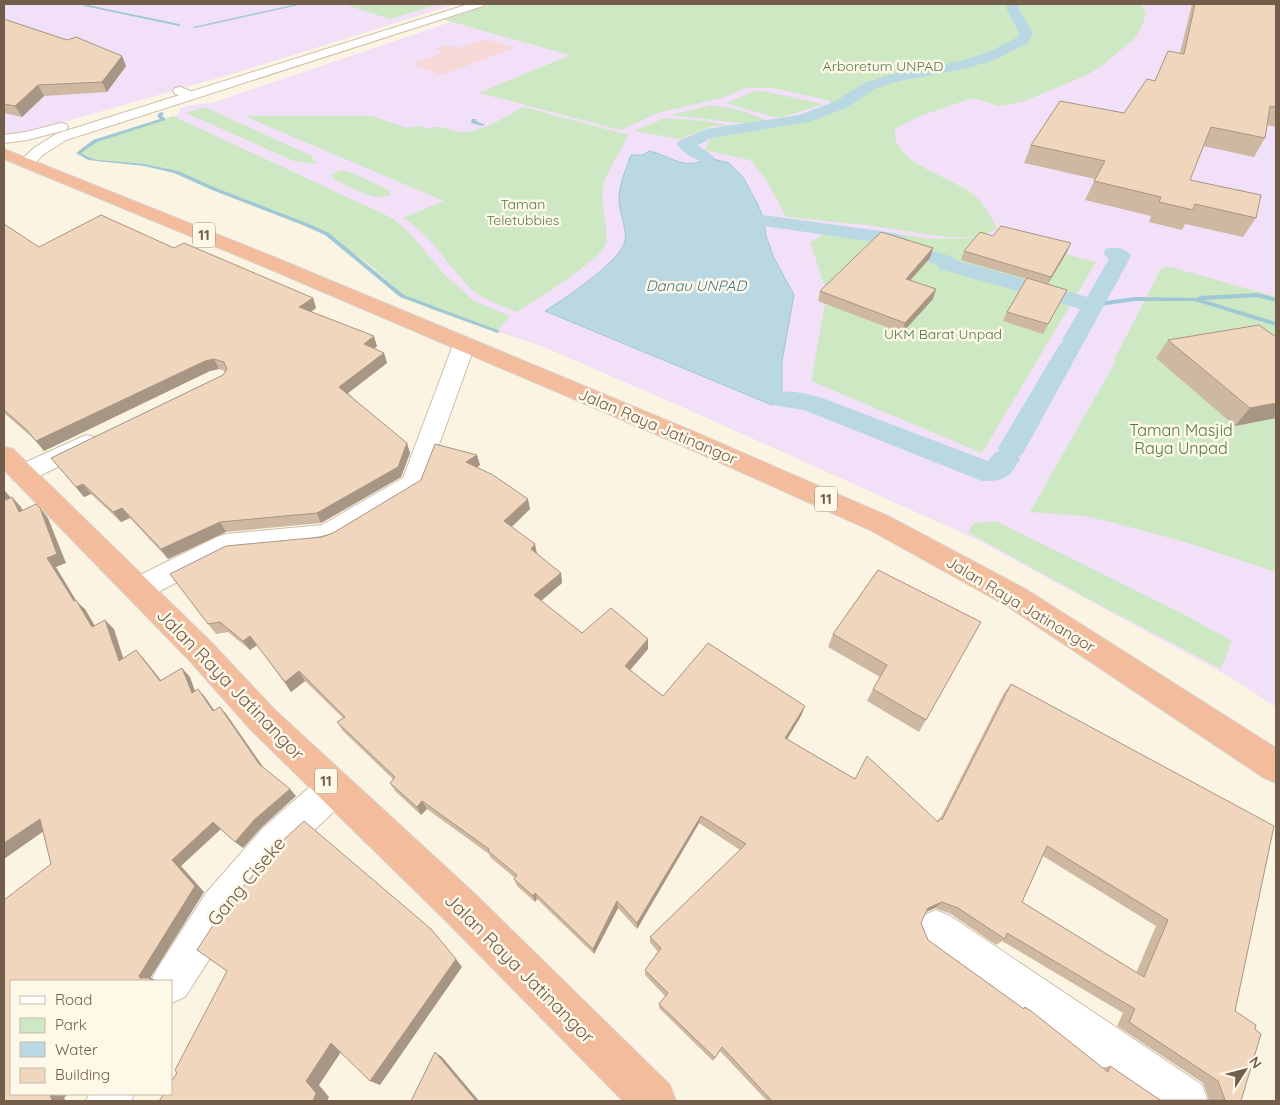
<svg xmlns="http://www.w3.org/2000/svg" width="1280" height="1105" viewBox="0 0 1280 1105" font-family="Quicksand,sans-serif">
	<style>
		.education { fill: #f1e0f7 }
		.medical { fill: #f8d7d7 }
		.green { fill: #cde8c2 }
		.water { fill: #b9d8e3; stroke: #9fc7d5 }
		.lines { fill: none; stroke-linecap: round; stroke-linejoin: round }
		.stream { fill: #9fc7d5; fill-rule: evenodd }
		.canal { fill: #b9d8e3; fill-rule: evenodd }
		.street-casing { stroke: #cebfad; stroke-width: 2 }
		.secondary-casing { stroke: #d0bfaa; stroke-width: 2 }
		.highway-casing { stroke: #dad5d0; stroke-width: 2 }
		.street { fill: #fff; fill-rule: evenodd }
		.secondary { fill: #fff; fill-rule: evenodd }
		.highway { fill: #f3bc9c; fill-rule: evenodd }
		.wall { fill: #ceb8a2; fill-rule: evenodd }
		.shaded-wall { fill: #a79684 }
		.building { fill: #efd6bc; stroke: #a79684; fill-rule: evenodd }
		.labels { text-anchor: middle; stroke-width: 5; stroke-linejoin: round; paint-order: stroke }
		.far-park-label { font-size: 14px; fill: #507c46; stroke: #fef8e9 }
		.shield { fill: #fef8e9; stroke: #9c8c7a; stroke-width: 1 }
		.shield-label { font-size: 15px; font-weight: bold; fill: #725d4a }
		.far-water-label { font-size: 15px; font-style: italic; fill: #48788b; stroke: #fef8e9 }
		.street-label { font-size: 16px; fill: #725d4a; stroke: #fef8e9 }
		.park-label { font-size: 16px; fill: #507c46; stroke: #fef8e9 }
		.near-street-label { font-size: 19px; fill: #725d4a; stroke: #fef8e9 }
	</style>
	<rect width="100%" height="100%" fill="#fbf4e3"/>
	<g class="education">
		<path d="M4,4H456L232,74L15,136L4,132Z"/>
		<path d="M490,4H1276V707L1230,677L978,540L689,410L544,347L433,310L405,296L370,265L327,234L214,189L176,172L144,165L98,161L88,159L78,153L95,141L178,115L181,108L192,105L212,103L433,28L451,22L445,20Z"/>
	</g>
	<path class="medical" d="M486,39L515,48L441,75L411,64L444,53L435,49L447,45L458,48Z"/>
	<g class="green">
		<path d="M343,4H440L390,19Z"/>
		<path d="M490,4H1141L1146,13L1142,26L1135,38L1102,66L1085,76L1022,102L999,106L973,98L920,116L895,129C890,165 956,177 976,197C986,206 992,218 997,229L980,237H947L866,225L786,217L767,181L750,160L705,150L711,137L801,118L835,105L827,100L773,88H746L722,98L657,113L621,130L479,93L570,55L445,20Z"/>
		<path d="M757,90L824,104L783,117H773L726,103Z"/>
		<path d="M712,105L743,111L768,121L748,124L671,115Z"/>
		<path d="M204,107L310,155L317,164L294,161L186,113Z"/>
		<path d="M523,107L628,135C621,152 608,168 603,186C599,204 611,235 605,246C598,261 534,301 517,312C503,306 484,300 472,290C449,268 431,234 403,218L444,201L244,116H372L407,128L420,126L426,129C444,124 444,130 460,132C477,135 509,115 523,107Z"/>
		<path d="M173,116L392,218L409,232L443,273L474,301L510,316L496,332L433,310L405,296L370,265L327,234L214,189L176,172L144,165L98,161L88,159L78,153L95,141Z"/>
		<path d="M665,118L705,121L731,126H713L680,139L634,131Z"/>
		<path d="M341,170L352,173L389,190L391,194C376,204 350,186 335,180L331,175Z"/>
		<path d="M842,226L932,239L998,237L1096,262L982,453L811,381L827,293L810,242Z"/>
		<path d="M1164,267H1171L1276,297V572L1185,542L1111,522L1084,516L1030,512L1113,366L1116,356L1161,269Z"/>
		<path d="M996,521L1187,616L1232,641L1221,669L1085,597L969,533L970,527L975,523Z"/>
	</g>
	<path class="water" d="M649,151C668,155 684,170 704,160L705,157L729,163L743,177L758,205L763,217L766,236L774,258L794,295L782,361V399L772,405L545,311C563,300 621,261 625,241C627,227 619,213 619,199C619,185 626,169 631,155H643Z"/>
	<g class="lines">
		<g class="stream">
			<path d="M83,4L179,24L181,25L179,26L84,6Z"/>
			<path d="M297,4H303L195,28L193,27Z"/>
			<path d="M160,112L164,113L162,116L165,118V120L97,142L81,153L90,158L98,160L144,164L178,171L216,188L309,224L329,233L404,295L500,331L497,333L495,332L400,297L325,235L305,226L212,190L174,173L144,166L88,160L76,153L93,140L160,119L157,116Z"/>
			<path d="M472,119H476V121L485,125L483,126L471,123Z"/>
			<path d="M1257,293L1276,298V302L1257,297L1204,300L1276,322V326L1195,301H1135L1092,307L1089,305L1092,303L1135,297L1197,298L1200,296Z"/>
		</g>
		<g class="canal">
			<path d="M1008,4H1020L1018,8L1033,32L1029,42L999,58L968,68L900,81L876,88L846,108L808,122L711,138L698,145L714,157L711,161C699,164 684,154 677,144L680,140L707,129L799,115L834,102L866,82L897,73L960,61L989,52L1018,37L1019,32L1006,8Z"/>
			<path d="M763,215L894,233L901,235L921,248L953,257L956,260L1087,297L1109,259L1103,253L1106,249C1115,246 1126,248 1131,256L1026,448L1022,455L1018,456L1020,459C1009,478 1004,481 982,481L804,410L773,405L769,399L773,393C790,389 806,394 822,398L988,461L996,452L1000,451L998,448L1058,347L1063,341L1062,340L1080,309L940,269L938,265L907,256L888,244L756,225L753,221L756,217Z"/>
		</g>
		<g class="street-casing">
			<g id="street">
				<path d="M180,87L196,93L198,96L191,100L175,94L173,91L175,88Z"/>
				<path d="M464,339L471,341L475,345L423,489L337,542L327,545L232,554L148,597L138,600L128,597L124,589L128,581L217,537L227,534L322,525L403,478L453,345L457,341Z"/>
				<path d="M86,435L95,437L98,443L95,449L31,480L22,483L13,480L9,474L13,468Z"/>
				<path d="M334,771L346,776L351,788L346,800L289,854L234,921L185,997L171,1003V981H151L157,969L206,893L263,828L322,776Z"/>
				<path d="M936,910L950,916L1202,1085L1208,1101H1148L922,944L916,930L922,916Z"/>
				<path d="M89,1094H134L131,1101H86Z"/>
			</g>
		</g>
		<g class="secondary-casing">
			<g id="secondary">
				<path d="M469,4H484L483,6L66,140L44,154L32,166H20L18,163L34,148L56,134Z"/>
				<path d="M61,123L66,124L68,127L66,130L27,140L4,143V135L26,132Z"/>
			</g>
		</g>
		<g class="highway-casing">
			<g id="highway">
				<path d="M4,149L274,257L697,433L888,516L1027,590L1276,748V783L1264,778L1007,606L870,530L681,445L260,265L4,159Z"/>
				<path d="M4,447L13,449L211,642L275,710L474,893L670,1085L676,1101H623L446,921L251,730L189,660L4,470Z"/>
			</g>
		</g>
		<use href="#street" class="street"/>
		<use href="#secondary" class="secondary"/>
		<use href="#highway" class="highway"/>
	</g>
	<g class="wall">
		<path d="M1192,4H1276V127L1267,125L1265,138L1254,157L1203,146L1190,180L1256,218L1243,237L1185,224L1182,230L1149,222L1151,216L1085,200L1095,179L1024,163L1031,145L1124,113L1180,53Z"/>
		<path d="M4,19L67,40L122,56L126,66L107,92L44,96L22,117L4,113Z"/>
		<path d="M4,224L39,247L174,248L313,298L316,308L311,312L377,346L374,349L384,353L387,363L348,393L410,453L401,477L321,523L226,532L168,559L130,518L121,522L91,494L84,497L51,458L223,375L225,371L219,369L210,371L44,451L35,440L4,413Z"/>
		<path d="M993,236L1067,252L1048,284L1062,299L1043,334L1003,321L1007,312L1027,279L961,260L964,251Z"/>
		<path d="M933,248L930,258L910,281L936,289L933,299L902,333L818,301L820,291Z"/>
		<path d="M1276,337V418L1235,426L1156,358L1168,340Z"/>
		<path d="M477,455L480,465L477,467L530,509L512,527L537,554L561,573L562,583L541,601L582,633L648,639V649L630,670L663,696L805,706L801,716L787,739L855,779L937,821L940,819L1004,693L1011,684L1235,1011L1241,1101H767L720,1051L713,1061L659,1008V1004L665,996L645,975V970L658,952L650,942V937L740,850L699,823L637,929L618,908L594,954L537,899L535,902L517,886L514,879L515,878L491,858L489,854L427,809L421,815L395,791L390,783L393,779L343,731L337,722L343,718L305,681L291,692L257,645L250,650L228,632L216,634L170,574L333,533ZM1043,856L1156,926L1136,973L1022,902ZM935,908L951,914L996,945L1002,941L1123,1013L1117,1026L1203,1083L1209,1100H1160L1110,1066L1102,1068L1025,1007L1023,1008L928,940L921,923L926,912Z"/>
		<path d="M878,570L926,720L919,732L867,701L873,689L880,677L828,647L833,634Z"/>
	</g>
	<g class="shaded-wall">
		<path d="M122,56L126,66L107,92L102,82Z"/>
		<path d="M38,85L44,96L22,117L15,106Z"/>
		<path d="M1071,243L1067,252L1047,285L1051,277Z"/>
		<path d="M933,248L930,258L903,288L906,279Z"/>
		<path d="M936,289L933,299L902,333L905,323Z"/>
		<path d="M313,298L316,308L303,317L299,307Z"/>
		<path d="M374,336L377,346L368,354L364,344Z"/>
		<path d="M384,353L387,363L343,397L339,387Z"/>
		<path d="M214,359L219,369L210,371L44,451L36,441L205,361Z"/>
		<path d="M1276,403V418L1235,426L1250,408Z"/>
		<path d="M407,443L410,453L401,477L321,523L317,513Z"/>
		<path d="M477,455L480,465L468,473L466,462Z"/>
		<path d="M83,484L91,494L84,497L76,487Z"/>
		<path d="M4,489L5,491L12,499H4Z"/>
		<path d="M12,497L21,507L28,521L19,512Z"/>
		<path d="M528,499L530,509L506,532L504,521Z"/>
		<path d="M40,508L48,518L66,563L56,567L77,602L85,609L101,636L92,627L74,601L47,558Z"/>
		<path d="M122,508L130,518L121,522L113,512Z"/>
		<path d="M220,522L226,532L168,559L161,549Z"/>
		<path d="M535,544L537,554L531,549Z"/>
		<path d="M561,573L562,583L536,605L534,595Z"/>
		<path d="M105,620L114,629L127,670L119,661Z"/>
		<path d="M250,636L257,645L250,650L243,641Z"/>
		<path d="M648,639V649L625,676V666Z"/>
		<path d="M136,650L144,659L168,689L160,681Z"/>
		<path d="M182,668L190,677L199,702L192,693Z"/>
		<path d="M299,671L305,681L291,692L285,682Z"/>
		<path d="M198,689L205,697L221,720L213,711Z"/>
		<path d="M805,706L801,716L783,746L785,738Z"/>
		<path d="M220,707L227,715L266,771L259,764Z"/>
		<path d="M290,789L296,796L262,827L243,848L235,842L254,820Z"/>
		<path d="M422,801L427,809L421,815L417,807Z"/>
		<path d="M701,816L699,823L637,929V923Z"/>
		<path d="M40,819L51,826L4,859V843Z"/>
		<path d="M213,822L221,829L181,866L204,892L149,980L151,978L158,981H147L140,978L139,976L172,860Z"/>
		<path d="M535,893L537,899L535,902L533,896Z"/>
		<path d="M617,901L618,908L594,954L593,949Z"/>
		<path d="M942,902L935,908L921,914L928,908Z"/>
		<path d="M456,959L462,967L380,1085L370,1081Z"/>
		<path d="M331,1043L343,1049L319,1085L329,1097L327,1101H313L306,1081Z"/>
		<path d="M435,1052L442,1057L479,1101H476Z"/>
		<path d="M52,1094H68L64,1098L66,1101H50V1096Z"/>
	</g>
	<g class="building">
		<path d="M1195,4H1276V107L1270,106L1265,138L1211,127L1190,180L1261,195L1256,218L1195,204L1193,210L1159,202L1161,197L1094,181L1105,161L1031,145L1060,101L1124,113L1147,79L1155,81L1168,51L1184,54Z"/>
		<path d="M4,19L67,40L76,37L122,56L102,82L38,85L15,106L4,104Z"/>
		<path d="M101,215L174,248L184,243L313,298L299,307L374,336L364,344L384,353L339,387L407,443L398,467L317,513L220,522L161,549L122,508L113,512L83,484L76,487L51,458L223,375L227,369L224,362L214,359L205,361L36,441L27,430L4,410V224L39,247Z"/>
		<path d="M1001,226L1071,243L1051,277L964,251L980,232L993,236Z"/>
		<path d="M881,232L933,248L906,279L936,289L905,323L820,291Z"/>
		<path d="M1027,278L1067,290L1048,324L1007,312Z"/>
		<path d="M1259,325L1276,337V403L1250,408L1168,340Z"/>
		<path d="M435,444L477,455L466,462L493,475L528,499L504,521L535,544L531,549L561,573L534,595L582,633L611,608L648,639L625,666L663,696L708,643L805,706L785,738L855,779L867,756L938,822L940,818L942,820L1011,684L1274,826L1235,1011L1256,1025L1255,1029L1261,1034L1241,1101H772L722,1047L715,1058L659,1004L668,993L645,970L661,948L650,937L746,844L701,816L637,923L617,901L593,949L535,893L533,896L514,879L517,875L488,851L489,849L422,801L417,807L390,783L395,777L337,722L345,717L299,671L285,682L250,636L243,641L220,622L208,624L170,574L226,546L322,537L333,533L421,480ZM1047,846L1168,920L1144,977L1022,902ZM942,902L958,908L1005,939L1007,933L1135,1009L1129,1022L1218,1081L1225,1100H1160L1110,1066L1108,1072L1031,1011L1025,1007L1024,1009L928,940L921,923L928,908Z"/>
		<path d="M4,491L6,500L12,497L19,512L36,504L40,508L57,554L47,558L74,601L76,600L92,627L105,620L119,661L136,650L160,681L182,668L192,693L198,689L213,711L220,707L259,764L290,789L254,820L235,842L213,822L172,860L195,886L139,976L140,978H151L148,981H11V1094H52L50,1096L52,1099L50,1101H4V900L51,864L40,819L4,843Z"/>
		<path d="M878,570L981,622L926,720L873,689L887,665L833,634Z"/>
		<path d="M304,821L431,929L456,959L370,1081L331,1043L306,1081L316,1093L313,1101H159L164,1094H171V1082L177,1073L175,1070L227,971L197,950L221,913L279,844Z"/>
		<path d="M435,1052L476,1101H411Z"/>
	</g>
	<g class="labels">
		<g class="far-park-label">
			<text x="883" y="71">Arboretum UNPAD</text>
			<text x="523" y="209">Taman<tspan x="523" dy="16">Teletubbies</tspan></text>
			<text x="943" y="339">UKM Barat Unpad</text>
		</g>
		<g class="shield">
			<rect x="193" y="222.5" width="22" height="25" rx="4"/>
			<rect x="815" y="486.5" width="22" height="25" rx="4"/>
			<rect x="315" y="768.5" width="22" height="25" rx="4"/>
		</g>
		<g class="shield-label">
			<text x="204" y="240">11</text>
			<text x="826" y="504">11</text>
			<text x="326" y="786">11</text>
		</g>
		<g class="far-water-label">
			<text x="696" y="291">Danau UNPAD</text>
		</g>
		<g class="street-label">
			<text transform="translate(658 426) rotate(23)" y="6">Jalan Raya Jatinangor</text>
			<text transform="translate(1021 604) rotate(31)" y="6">Jalan Raya Jatinangor</text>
		</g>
		<g class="park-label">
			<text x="1181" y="436">Taman Masjid<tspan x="1181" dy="18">Raya Unpad</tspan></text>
		</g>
		<g class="near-street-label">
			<text transform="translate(231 684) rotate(46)" y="7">Jalan Raya Jatinangor</text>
			<text transform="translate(246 881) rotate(-50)" y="7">Gang Ciseke</text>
			<text transform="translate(520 968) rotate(45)" y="7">Jalan Raya Jatinangor</text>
		</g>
	</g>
	<rect width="1280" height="1105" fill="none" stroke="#725d4a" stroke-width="10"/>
	<rect x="10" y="980" width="162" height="115" fill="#fef8e9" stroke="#c6baa9"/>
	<rect x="20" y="996" width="25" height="8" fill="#ffffff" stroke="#c6baa9"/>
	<text x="55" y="1005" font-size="15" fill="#725d4a">Road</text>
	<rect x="20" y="1018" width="25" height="15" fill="#cde8c2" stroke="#c6baa9"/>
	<text x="55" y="1030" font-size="15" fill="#725d4a">Park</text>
	<rect x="20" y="1042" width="25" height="15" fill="#b9d8e3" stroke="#c6baa9"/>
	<text x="55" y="1055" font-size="15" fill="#725d4a">Water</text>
	<rect x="20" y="1068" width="25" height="15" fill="#efd6bc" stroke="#c6baa9"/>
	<text x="55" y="1080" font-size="15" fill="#725d4a">Building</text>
	<g transform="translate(1245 1070) rotate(54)" stroke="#fef8e9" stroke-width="4" paint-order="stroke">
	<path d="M0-4L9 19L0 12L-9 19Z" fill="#725d4a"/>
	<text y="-8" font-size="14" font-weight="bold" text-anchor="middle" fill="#725d4a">N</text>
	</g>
</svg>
